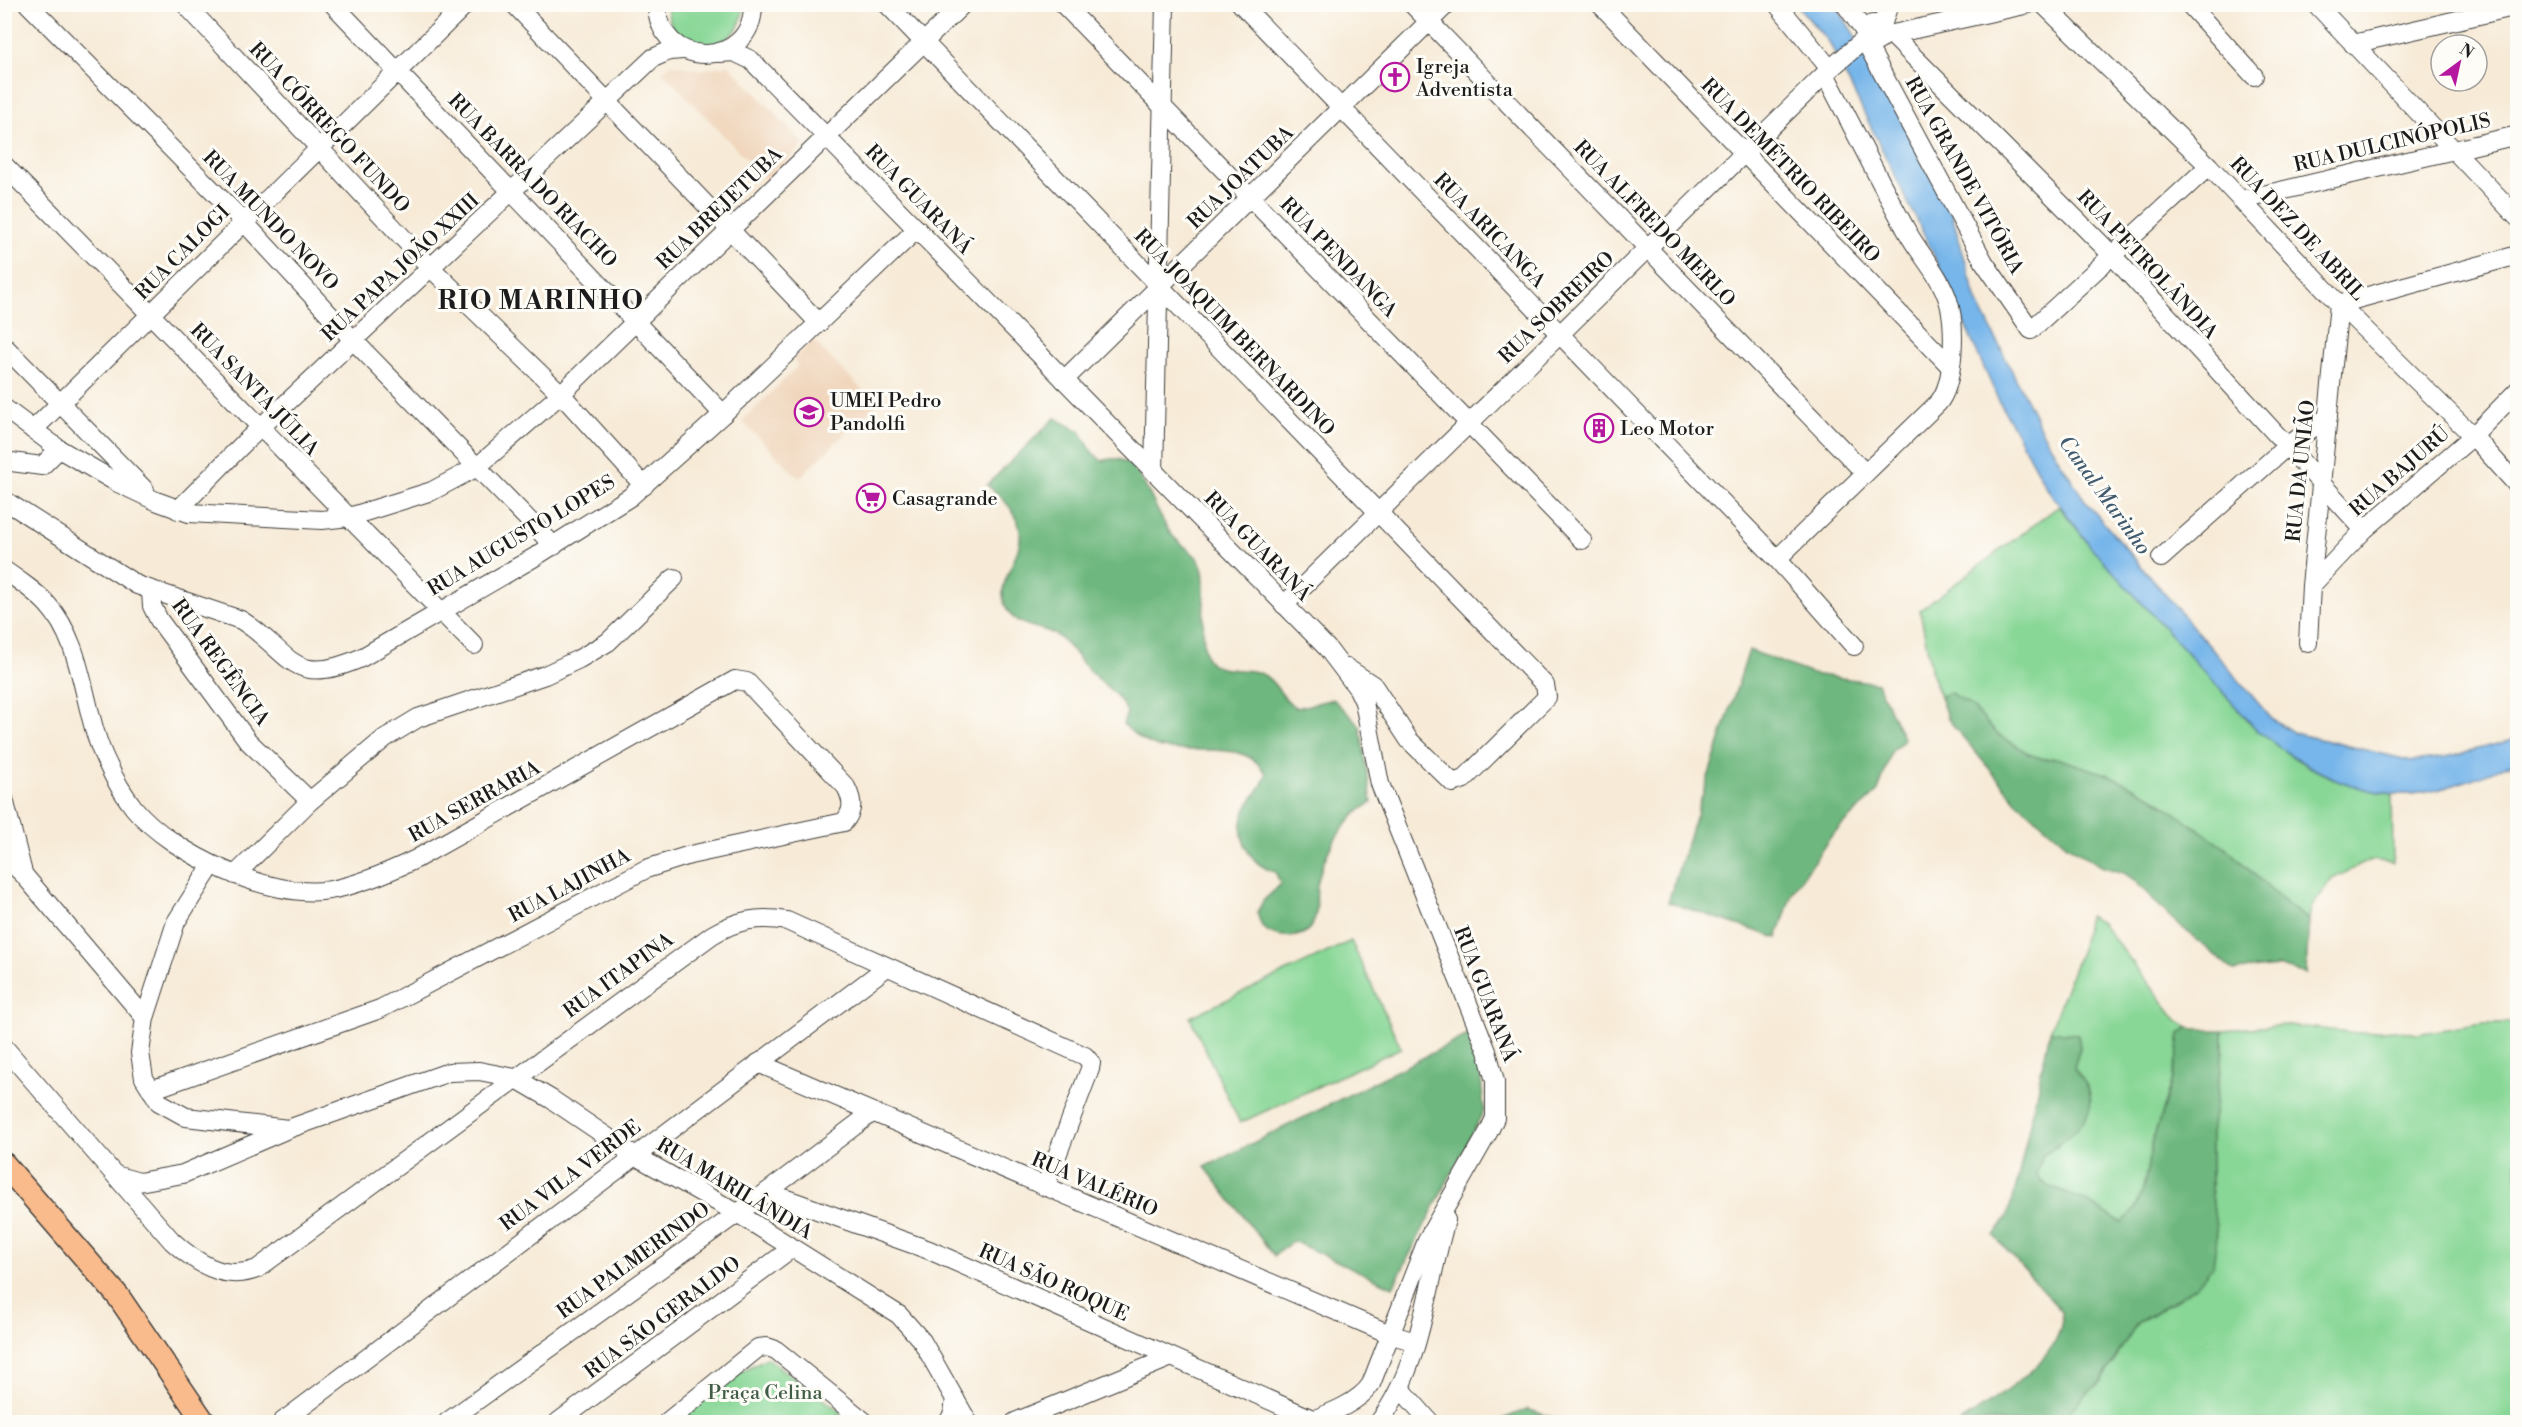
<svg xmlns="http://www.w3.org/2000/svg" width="2522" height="1427" viewBox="0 0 2522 1427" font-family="'Libre Bodoni',serif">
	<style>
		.built { fill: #f0d6bc }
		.green { fill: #88d796; stroke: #527a59; stroke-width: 1.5 }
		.forest { fill: #6eb87f; stroke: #456a4e; stroke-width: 1.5 }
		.water { fill: #77b6ea; stroke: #4a6983; stroke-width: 1.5 }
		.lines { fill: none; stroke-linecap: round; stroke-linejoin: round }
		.minor-casing { stroke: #3d3b38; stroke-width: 20 }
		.major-casing { stroke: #3d3b38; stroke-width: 25 }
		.minor { stroke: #fff; stroke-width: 18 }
		.major { stroke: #fabb8c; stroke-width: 22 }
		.labels { text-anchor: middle; stroke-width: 6; stroke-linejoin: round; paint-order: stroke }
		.poi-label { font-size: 20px; fill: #1c1c1c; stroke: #fdfcf7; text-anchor: start }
		.street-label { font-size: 20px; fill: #1c1c1c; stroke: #fdfcf7 }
		.park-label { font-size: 20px; fill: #425d47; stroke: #fdfcf7 }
		.water-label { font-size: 21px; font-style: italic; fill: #405a6e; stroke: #fdfcf7 }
		.district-label { font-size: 26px; font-weight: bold; letter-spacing: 1.5px; fill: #1c1c1c; stroke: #fdfcf7 }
	</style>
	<rect width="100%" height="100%" fill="#fdfcf7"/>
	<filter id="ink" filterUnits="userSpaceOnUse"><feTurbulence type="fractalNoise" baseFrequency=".0167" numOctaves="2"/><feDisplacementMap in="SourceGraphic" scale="12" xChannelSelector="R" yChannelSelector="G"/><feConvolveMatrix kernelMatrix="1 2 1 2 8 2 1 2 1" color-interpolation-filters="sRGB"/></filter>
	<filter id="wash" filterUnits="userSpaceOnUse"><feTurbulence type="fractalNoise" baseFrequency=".008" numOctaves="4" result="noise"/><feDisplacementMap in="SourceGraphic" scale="24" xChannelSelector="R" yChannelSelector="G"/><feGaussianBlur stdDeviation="1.35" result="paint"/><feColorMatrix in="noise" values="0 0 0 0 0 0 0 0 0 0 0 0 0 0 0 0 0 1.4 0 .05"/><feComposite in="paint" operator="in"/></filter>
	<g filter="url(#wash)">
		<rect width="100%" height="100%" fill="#f7ebd8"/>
		<g class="built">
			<path d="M671,64L700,70L729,65L804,144L766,180L663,72Z"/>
			<path d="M813,340L876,404L799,478L742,421L798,366L793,360Z"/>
		</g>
		<g class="green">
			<path d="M667,5H743C744,58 668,58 667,5Z"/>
			<path d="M2059,506L2091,547L2257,730C2296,763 2339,789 2392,791L2393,863L2371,860L2332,879L2311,908L2309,920L2286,904L2228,850L2151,796L2109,775L2056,758L2044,759L2031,755L1997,734L1972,706L1949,692L1940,697L1932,674L1920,610Z"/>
			<path d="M2088,916L2102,923L2178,1021L2189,1027L2180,1034C2177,1070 2164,1103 2154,1137C2145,1164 2148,1205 2122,1222L2048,1186L2036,1176L2043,1154L2060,1145L2089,1089L2074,1067L2080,1048L2078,1035L2050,1031L2082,946Z"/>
			<path d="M1351,941L1401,1048L1240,1123L1190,1017Z"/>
			<path d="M2483,1023H2517V1422H2057L2101,1381L2137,1323L2179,1299L2217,1237L2211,1186V1134L2223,1051V1030L2288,1025L2358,1033L2395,1030L2417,1034Z"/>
			<path d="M767,1358L841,1412L842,1417L793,1422H675L740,1372Z"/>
		</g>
		<g class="forest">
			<path d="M1055,418L1080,431L1092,452L1102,461C1112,458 1119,457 1128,464C1146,478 1157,515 1171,534C1181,547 1200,553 1203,571C1207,592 1198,648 1209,661C1221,675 1247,666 1262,674C1278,682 1281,700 1297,708L1333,699L1360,725L1372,803C1344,816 1322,856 1317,886C1315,900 1320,913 1311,926C1302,941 1273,939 1262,926C1260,923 1259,917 1257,913L1263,901L1281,884L1275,872C1248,864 1233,834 1247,807C1254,794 1263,788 1266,774C1245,736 1192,757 1158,747C1144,743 1133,734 1123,724L1127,712C1118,692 1101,684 1087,668C1077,658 1069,643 1056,635C1041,626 1018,628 1008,611C983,570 1062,543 987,485Z"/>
			<path d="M1749,650L1812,674L1877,683L1904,740L1892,751L1878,791L1832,835L1793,891L1777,938L1668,902Z"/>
			<path d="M1949,692L1972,706L1997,734L2031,755L2044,759L2056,758L2109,775L2151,796L2228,850L2286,904L2309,920L2306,974L2277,966L2234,971L2171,918L2134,880L2124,873L2103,867L2067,845L2016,801L1948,719L1940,697Z"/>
			<path d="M2189,1027L2195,1030H2223V1051L2211,1134V1186L2217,1237L2213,1265L2196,1287L2137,1323L2101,1381L2057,1422H1961C1996,1397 2065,1360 2062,1312L1994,1236L2007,1217L2017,1183L2050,1031L2078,1035L2080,1048L2074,1067C2078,1074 2084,1081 2088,1088C2101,1117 2064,1142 2043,1154L2036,1176L2048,1186L2081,1199L2122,1222C2148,1205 2145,1164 2154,1137C2165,1103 2177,1070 2180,1034Z"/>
			<path d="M1470,1034L1478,1047L1484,1110L1393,1287L1293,1241L1274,1256L1205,1167Z"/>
			<path d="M1527,1409L1565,1422H1496Z"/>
		</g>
		<path class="water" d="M1797,5H1836L1868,57L1952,215L1977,301L2044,435L2063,466L2086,502L2271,718L2294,733L2412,761L2446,757L2517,739V762C2486,773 2454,788 2421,793C2362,801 2300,766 2257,730L2091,547L2046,487L1998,399L1931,249L1830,44Z"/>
	</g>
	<g filter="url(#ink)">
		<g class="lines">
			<g class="minor-casing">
				<g id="minor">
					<path d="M28,4L244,222L354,341L554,546"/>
					<path d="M185,4L431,268L561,394L644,486"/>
					<path d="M333,4L723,414"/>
					<path d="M514,4L819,323"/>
					<path d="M657,4C658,71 754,70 753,4"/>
					<path d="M887,4L1545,685L1547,697L1464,779L1453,783L1409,740L1373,685L1347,668"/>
					<path d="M1063,4L1582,540"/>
					<path d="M1241,4L1777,559L1854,646"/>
					<path d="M1412,4L1865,473"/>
					<path d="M1600,4L1950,366"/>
					<path d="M1777,4L1830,69"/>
					<path d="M1845,4L1865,32"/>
					<path d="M2043,4L2209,166L2339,304L2473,436L2518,486"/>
					<path d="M2189,4L2254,76"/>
					<path d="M2316,4L2518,218"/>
					<circle cx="1874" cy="33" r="9"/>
					<path d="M1881,29L1889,4"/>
					<path d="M1892,35L2111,254L2364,530"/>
					<path d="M1884,36L2029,4"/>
					<path d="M1864,39L1984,262L2031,330L2209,166"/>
					<path d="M2353,44L2518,6"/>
					<path d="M720,53L734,52L751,60L1327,648L1358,689L1364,702L1380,784L1487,1051L1495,1081V1118L1489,1131L1428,1238L1371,1384C1359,1403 1328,1414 1307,1422"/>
					<path d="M4,165L474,645"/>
					<path d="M2242,200L2518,135"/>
					<path d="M4,346L145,490"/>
					<path d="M1064,380L1447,4"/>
					<path d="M4,408L59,449L116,482L156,501L189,513L322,520L349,517L432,491L477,467L561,394L963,4"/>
					<path d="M33,430L466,4"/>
					<path d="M4,461L42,466L59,449"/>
					<path d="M1154,472L1165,4"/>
					<path d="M4,500L137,585L241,620C292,652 290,689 361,658L533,558L630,497L723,414L917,229"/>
					<path d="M178,510L242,445L653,58L669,51L683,50"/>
					<path d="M2161,558L2286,447L2328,417"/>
					<path d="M1777,559L1938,403C1955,384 1956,323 1948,300C1940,275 1921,256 1908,233C1879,181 1853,127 1825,74"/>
					<path d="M4,570C20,581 35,591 47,604C86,646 82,715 108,765C115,780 124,795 134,808C172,854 271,900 330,890C359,885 389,872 416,859L735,680L747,682L846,787C853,801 854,810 844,822L690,855L646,869L380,1009L151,1090"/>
					<path d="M2311,586L2364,530L2473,436L2518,390"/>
					<path d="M151,592L152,606L159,620L248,741L310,801"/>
					<path d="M1284,605L1830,69L1866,38"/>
					<path d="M2308,643L2311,586L2339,304L2518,255"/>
					<path d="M4,799L23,873"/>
					<path d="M4,856L23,874L145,1018"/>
					<path d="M212,865L176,922L145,1018L140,1053L144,1078L159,1102L186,1117L288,1129"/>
					<path d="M235,875L310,801L385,738L418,718L545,675L579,659L608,642L674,578"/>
					<path d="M4,1047L172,1241C195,1262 224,1282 257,1269L712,935C737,920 758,916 787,921L1085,1056L1091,1063L1090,1069L1045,1187"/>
					<path d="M758,1063L1392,1335L1416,1342"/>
					<path d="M115,1175L139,1182L183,1174L288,1129L449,1072L479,1071L515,1078L551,1099L634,1155L737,1213L899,1315L922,1341L968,1422"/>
					<path d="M767,1192L929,1250L1319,1422"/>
					<path d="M1402,1390L1430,1422"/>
					<path d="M282,1422L887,967"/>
					<path d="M447,1422L767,1192L873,1112"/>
					<path d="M558,1422L792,1248"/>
					<path d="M667,1422L758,1348L767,1347L776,1350L865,1422"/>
					<path d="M948,1422L953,1414L955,1399"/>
					<path d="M1015,1422L1169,1358"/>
					<path d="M1379,1422C1422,1365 1426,1288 1446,1220"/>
				</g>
			</g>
			<g class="major-casing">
				<path id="major" d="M4,1164L118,1296L204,1422"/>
			</g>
			<use href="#minor" class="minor"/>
			<use href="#major" class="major"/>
		</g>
	</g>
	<defs>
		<g id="church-ring" transform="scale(1.5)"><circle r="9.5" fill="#fdfcf7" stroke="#b5179e" stroke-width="1.5"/><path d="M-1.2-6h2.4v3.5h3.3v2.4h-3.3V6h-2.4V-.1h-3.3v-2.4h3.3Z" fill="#b5179e"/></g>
		<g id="school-ring" transform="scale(1.5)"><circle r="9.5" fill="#fdfcf7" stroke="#b5179e" stroke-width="1.5"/><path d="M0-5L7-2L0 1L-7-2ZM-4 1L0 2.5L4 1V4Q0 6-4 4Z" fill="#b5179e"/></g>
		<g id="building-ring" transform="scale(1.5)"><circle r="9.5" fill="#fdfcf7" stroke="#b5179e" stroke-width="1.5"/><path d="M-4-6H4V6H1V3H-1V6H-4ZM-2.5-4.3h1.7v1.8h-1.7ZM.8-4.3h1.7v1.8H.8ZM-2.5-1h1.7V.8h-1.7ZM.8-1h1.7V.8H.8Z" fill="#b5179e"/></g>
		<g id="supermarket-ring" transform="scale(1.5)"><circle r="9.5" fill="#fdfcf7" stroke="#b5179e" stroke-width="1.5"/><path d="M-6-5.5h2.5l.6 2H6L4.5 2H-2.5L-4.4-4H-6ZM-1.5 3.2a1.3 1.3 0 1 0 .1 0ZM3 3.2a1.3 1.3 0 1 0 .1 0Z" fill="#b5179e"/></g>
	</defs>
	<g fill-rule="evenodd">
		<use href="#church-ring" x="1395" y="77"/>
		<use href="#school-ring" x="809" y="412"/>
		<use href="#building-ring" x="1599" y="428"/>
		<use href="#supermarket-ring" x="871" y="498"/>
	</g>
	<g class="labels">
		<g class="poi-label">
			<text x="1416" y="73">Igreja<tspan x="1416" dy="23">Adventista</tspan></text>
			<text x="830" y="407">UMEI Pedro<tspan x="830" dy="23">Pandolfi</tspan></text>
			<text x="1620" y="435">Leo Motor</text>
			<text x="892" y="505">Casagrande</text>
		</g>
		<g class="street-label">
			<text transform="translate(330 127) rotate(47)" y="7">RUA CÓRREGO FUNDO</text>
			<text transform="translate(2392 142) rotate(-13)" y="7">RUA DULCINÓPOLIS</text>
			<text transform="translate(1791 170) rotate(46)" y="7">RUA DEMÉTRIO RIBEIRO</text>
			<text transform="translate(1965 175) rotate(61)" y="7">RUA GRANDE VITÓRIA</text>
			<text transform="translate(1240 177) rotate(-44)" y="7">RUA JOATUBA</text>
			<text transform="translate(533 180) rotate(46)" y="7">RUA BARRA DO RIACHO</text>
			<text transform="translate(919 199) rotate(46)" y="7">RUA GUARANÁ</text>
			<text transform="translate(719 208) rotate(-44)" y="7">RUA BREJETUBA</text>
			<text transform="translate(271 220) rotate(46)" y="7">RUA MUNDO NOVO</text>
			<text transform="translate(1655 223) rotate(46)" y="7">RUA ALFREDO MERLO</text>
			<text transform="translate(2298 228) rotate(47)" y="7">RUA DEZ DE ABRIL</text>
			<text transform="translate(1490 230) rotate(46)" y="7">RUA ARICANGA</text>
			<text transform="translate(182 252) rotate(-45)" y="7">RUA CALOGI</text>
			<text transform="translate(1339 257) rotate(46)" y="7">RUA PENDANGA</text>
			<text transform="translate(2148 264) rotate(47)" y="7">RUA PETROLÂNDIA</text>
			<text transform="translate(400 267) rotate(-43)" y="7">RUA PAPA JOÃO XXIII</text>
			<text transform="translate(1556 307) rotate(-44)" y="7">RUA SOBREIRO</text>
			<text transform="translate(1235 332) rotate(46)" y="7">RUA JOAQUIM BERNARDINO</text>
			<text transform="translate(255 389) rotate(46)" y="7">RUA SANTA JÚLIA</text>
			<text transform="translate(2300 471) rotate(-84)" y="7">RUA DA UNIÃO</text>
			<text transform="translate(2399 471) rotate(-41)" y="7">RUA BAJURÚ</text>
			<text transform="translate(521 535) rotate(-31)" y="7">RUA AUGUSTO LOPES</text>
			<text transform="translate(1258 546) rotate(46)" y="7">RUA GUARANÁ</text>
			<text transform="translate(221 662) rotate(54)" y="7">RUA REGÊNCIA</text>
			<text transform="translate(474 801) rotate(-29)" y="7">RUA SERRARIA</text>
			<text transform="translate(569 885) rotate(-28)" y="7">RUA LAJINHA</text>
			<text transform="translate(618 975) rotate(-36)" y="7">RUA ITAPINA</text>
			<text transform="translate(1486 994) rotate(69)" y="7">RUA GUARANÁ</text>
			<text transform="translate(570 1175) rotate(-37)" y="7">RUA VILA VERDE</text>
			<text transform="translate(1095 1184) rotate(23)" y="7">RUA VALÉRIO</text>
			<text transform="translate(735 1188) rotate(31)" y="7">RUA MARILÂNDIA</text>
			<text transform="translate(633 1260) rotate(-36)" y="7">RUA PALMERINDO</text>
			<text transform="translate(1054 1282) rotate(24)" y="7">RUA SÃO ROQUE</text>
			<text transform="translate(662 1317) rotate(-37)" y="7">RUA SÃO GERALDO</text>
		</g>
		<g class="park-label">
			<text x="765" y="1399">Praça Celina</text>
		</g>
		<g class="water-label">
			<text transform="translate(2105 495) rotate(54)" y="7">Canal Marinho</text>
		</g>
		<g class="district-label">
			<text x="541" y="309">RIO MARINHO</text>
		</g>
	</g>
	<rect width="2522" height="1427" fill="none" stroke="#fdfcf7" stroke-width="24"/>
	<g transform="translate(2459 63) rotate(33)"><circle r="28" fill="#fdfcf7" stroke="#a3a29f" stroke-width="1.5"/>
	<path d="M0-4.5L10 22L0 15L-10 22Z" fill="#b5179e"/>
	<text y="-9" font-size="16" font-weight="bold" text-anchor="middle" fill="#1c1c1c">N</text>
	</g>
</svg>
